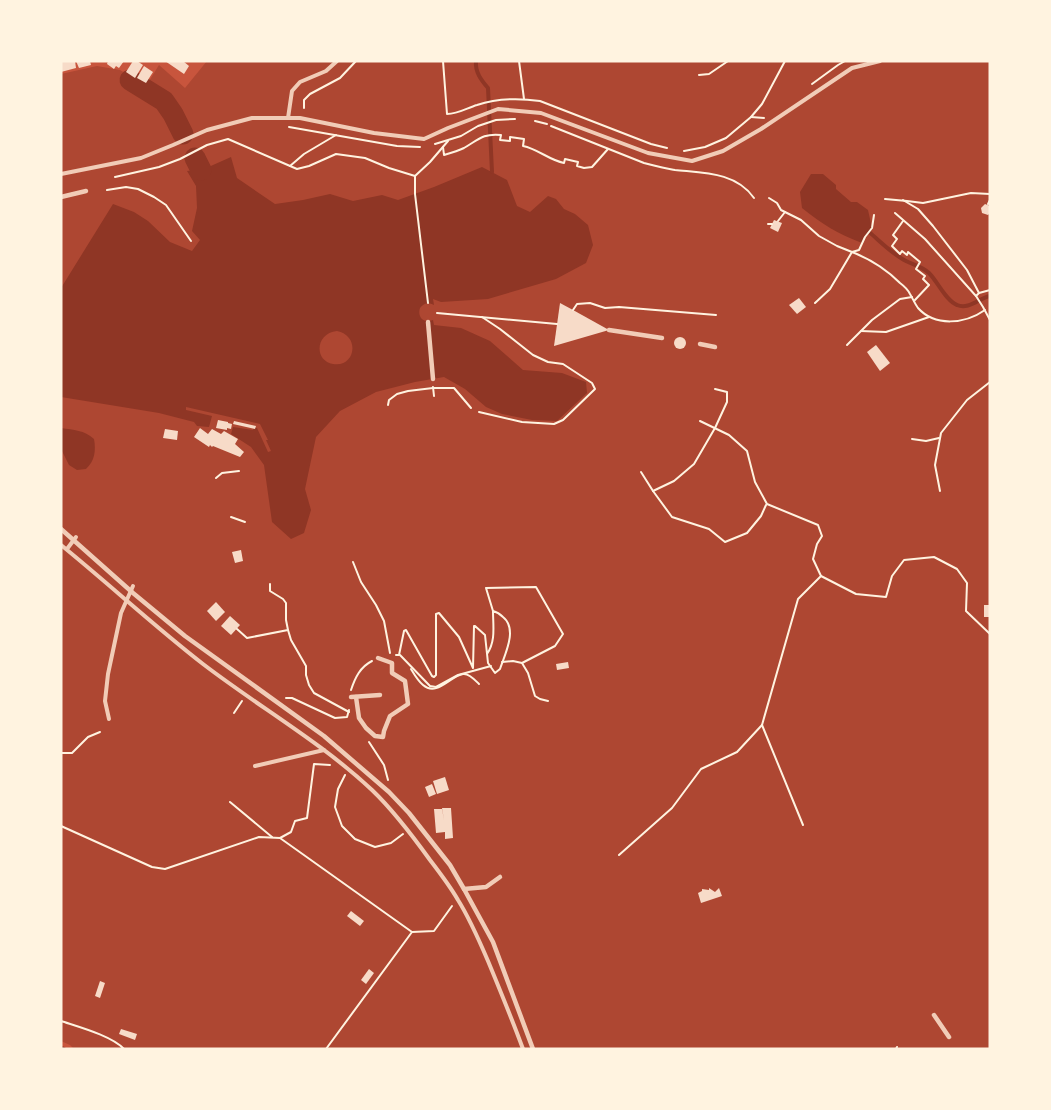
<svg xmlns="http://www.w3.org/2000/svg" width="1051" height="1110" viewBox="0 0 1051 1110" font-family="'Times New Roman',serif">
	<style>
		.green { fill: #ae4732 }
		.water { fill: #8f3625; fill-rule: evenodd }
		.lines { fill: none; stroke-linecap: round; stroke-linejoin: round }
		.stream { stroke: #8f3625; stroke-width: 4 }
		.river { stroke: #8f3625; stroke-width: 21 }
		.building { fill: #f7dbc8 }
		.path { stroke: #fff3e0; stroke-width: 2 }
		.service { stroke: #f1ccb7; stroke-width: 4 }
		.pedestrian { stroke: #f1ccb7; stroke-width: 4.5 }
	</style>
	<rect width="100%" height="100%" fill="#c8553d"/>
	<path class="green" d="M207,61H990V1049H74L70,1045L61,1041V74L97,66L120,70L146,86L159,65L185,88Z"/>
	<g class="water">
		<path d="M231,157L237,178L275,204L303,200L330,194L353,201L382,195L398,200L434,187L482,167L507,180L517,206L530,212L548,196L556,199L564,209L575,214L588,225L593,245L586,263L556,279L488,299L441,302L433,299L434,305C428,302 424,303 420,308C417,317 424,324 433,320L434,325L461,328L490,341L523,370L562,373L586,382L587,393L557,421L532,420L502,414L486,407L465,389L444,377L415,382L376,392L340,411L316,437L305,489L311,510L304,533L291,539L272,522L264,465L251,447L231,434L233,427L253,430L254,428H257L268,452L271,451L266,440H268L260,424L186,407V410L212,416L209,427L197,426L194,422L159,413L61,397V288L113,204L134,212L148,221L170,242L192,251L200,240L192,231L197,208L196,186L187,171L204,169ZM337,331C361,336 355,368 333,364C314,361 315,333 337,331Z"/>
		<path d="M811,174H823L836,185V189L851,202H857L868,210L872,228L862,243C838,234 822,224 802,208L800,192Z"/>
		<path d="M61,428C74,430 84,430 94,439C96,450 95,461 86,469L77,470L69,465L61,449Z"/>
	</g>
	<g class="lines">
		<g class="stream">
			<path d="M476,61C475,72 481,80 488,88L492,172"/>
			<path d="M869,232C880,241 892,254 906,261C914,265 923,267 929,273C938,282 946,301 957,305C969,310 979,298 990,296"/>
			<path d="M61,1048L64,1049"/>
		</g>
		<g class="river">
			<path d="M130,80L164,101L173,114L183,134"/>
			<path d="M195,158L201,170"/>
		</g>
	</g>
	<g class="building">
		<path d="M61,61H75L76,68L61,72Z"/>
		<path d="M76,61H90L91,65L79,68Z"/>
		<path d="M108,61H124L119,68L116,66L114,69L107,64Z"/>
		<path d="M133,61H137L143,65L135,78L126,72Z"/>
		<path d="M165,61H183L189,66L184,74Z"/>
		<path d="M144,66L153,72L146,83L137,78Z"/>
		<path d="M985,204L990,206V213L988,215L982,213L981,208Z"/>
		<path d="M774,220L782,223L778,232L770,228Z"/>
		<path d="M799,298L806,307L797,314L789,305Z"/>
		<path d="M560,303L573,310L609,330L554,346Z"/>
		<circle cx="680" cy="343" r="6"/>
		<path d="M876,345L890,363L880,371L867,352Z"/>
		<path d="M218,420L228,422V423L232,424L231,429L227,428V430L216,428Z"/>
		<path d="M234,421L256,426L255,429L233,424Z"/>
		<path d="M200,428L208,434L212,429L221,434L224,431L238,439L235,444L244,452L240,457L213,446L212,447L210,445L209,447L194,437Z"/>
		<path d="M165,429L178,431L177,440L163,438Z"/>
		<path d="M241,550L243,561L235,563L232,552Z"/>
		<path d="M216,602L225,612L216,621L207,611Z"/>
		<rect x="984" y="605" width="6" height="12"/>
		<path d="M230,616L240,625L231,635L221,626Z"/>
		<path d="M568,662L569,668L557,670L556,664Z"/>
		<path d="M445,777L449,790L437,794L433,781Z"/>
		<path d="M432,784L436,794L429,797L425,787Z"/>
		<path d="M442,808H451L453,838L445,839V832L436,833L434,809H442L444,820Z"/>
		<path d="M709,888L715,892L719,888L722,896L701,903L698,893L702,891V889L709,890Z"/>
		<path d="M351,911L364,921L360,926L347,916Z"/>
		<path d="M369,969L374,973L366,984L361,980Z"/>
		<path d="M100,981L105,983L100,998L95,996Z"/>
		<path d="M121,1029L137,1034L135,1040L119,1034Z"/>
	</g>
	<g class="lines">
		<g class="path">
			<path d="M443,61L447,114C458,114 467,108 477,105C498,98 519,98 540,101L651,144L667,148"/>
			<path d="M519,61L524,99"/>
			<path d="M699,75L709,74L728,61"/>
			<path d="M812,84L838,65L845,61"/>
			<path d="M304,108V100L310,94L340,78L356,61"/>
			<path d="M751,117L764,118"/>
			<path d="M535,121L547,124"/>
			<path d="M551,126L644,163C654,166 665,168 675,170C703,173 736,172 754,198"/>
			<path d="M289,127L397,146L420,147"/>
			<path d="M435,144L461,136L478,126L496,120L515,119"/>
			<path d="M443,147L444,155C451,153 458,151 464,148C478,140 483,133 501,135L500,140L510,141V137L524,139L523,146C538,149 549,160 564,163L565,159L578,162L577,166L584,168L592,167L608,149"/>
			<path d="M684,151L705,147L726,138L751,117L762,104L785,61"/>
			<path d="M290,166L304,154L336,135"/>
			<path d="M415,176V194L428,303"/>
			<path d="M115,177L159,167L180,159L207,145L228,139L297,169L309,166L336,154L365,158L389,168L415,176L430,162L448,141"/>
			<path d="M107,190L126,187L138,189L154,197L166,205L191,241"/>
			<path d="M769,198L777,203L781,210L801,220L819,236L837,246L852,252L859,250L865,237L872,228L874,215"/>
			<path d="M885,199L907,201L923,203L971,193L990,194"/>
			<path d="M903,200L918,209L933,226L967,270L979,293"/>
			<path d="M988,204L990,200"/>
			<path d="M895,213L925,239L976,296L983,307L990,320"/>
			<path d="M778,221L785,212"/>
			<path d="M903,221L893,235L897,239L892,246L900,254L902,251L907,255L908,252L920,262L916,269L925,276L923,279L929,285L914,301"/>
			<path d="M768,224H772"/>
			<path d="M976,296L979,293L990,290"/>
			<path d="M815,303L830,289L852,252C870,259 886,269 900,283C904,286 908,290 910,294C913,299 915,304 918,308C935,327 965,324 985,310"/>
			<path d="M573,310L577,304L590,303L605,308L619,307L716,315"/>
			<path d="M437,313L557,324"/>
			<path d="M861,331L886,332L929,317"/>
			<path d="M847,345L872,320L900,299L912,297"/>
			<path d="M433,387L434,396"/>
			<path d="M388,405L389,400L397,394L408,391L433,388H454L471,408"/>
			<path d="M479,412L522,422L554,424L563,420L595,389L592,383L563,364L548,362L533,355L500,329L482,317"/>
			<path d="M912,439L926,441L939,438"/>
			<path d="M641,472L653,491L674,481L694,464L715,428L727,402V392L715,389"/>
			<path d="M216,478L222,473L239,471"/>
			<path d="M653,491L672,517L709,529L725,542L747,533L761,516L766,505"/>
			<path d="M940,491L935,465L941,433L967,400L990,382"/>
			<path d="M231,517L245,522"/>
			<path d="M353,562L361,582L376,605L384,621L390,653"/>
			<path d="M821,576L856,594L886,597L892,576L904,560L934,557L957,569L967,583L966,611L990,634"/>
			<path d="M270,584V591L283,599L286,603V620L288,630L291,640L306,666V675L309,685L314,693L349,712"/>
			<path d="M493,611L486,588L536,587L563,634L555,646L522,663"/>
			<path d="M237,629L247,638L288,630"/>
			<path d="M396,655H399L404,631L406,630L432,676L434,677L436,675V614L439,613L459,637L473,668L474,626H475L485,635L488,663L495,673L500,669C505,654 518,629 503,617C499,613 497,612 493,611C493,626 496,641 487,654"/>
			<path d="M400,655L430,686L436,687L458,675L491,666"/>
			<path d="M502,662L513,661L522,663L528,673L535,696L540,699L548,701"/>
			<path d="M411,669C414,674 418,681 423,685C437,697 450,676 463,674C469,673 475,680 479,684"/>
			<path d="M351,690C355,678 360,667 372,661"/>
			<path d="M286,698H292L335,718L347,717L349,710"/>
			<path d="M234,713L242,701"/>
			<path d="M762,725L803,825"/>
			<path d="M369,742L384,765L388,780"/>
			<path d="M61,753H72L88,737L100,732"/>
			<path d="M345,775L338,789L335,807L342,826L355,839L375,847L391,843L403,834"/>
			<path d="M230,802L272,837"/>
			<path d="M61,826L152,867L165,869L259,837L280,838L412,932L326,1049"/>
			<path d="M280,838L291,832L295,821L307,818L314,764L330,765"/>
			<path d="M619,855L672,808L701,769L737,752L762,725L798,599L821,576L813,559L817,544L822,536L818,525L767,504L755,482L747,451L729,435L700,421"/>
			<path d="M412,932L434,931L452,906"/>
			<path d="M61,1021C79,1027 112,1036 124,1049"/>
			<path d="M896,1049L897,1047"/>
		</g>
		<g class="service">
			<path d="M288,118L292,91L300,82L326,71L337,61"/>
			<path d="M61,174L141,158L173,145L207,130L252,118H300L374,133L424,139L448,128L498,109L541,113L648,153L692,161L723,151L761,129L852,68L880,61"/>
			<path d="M61,545C109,584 154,626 203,664C259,707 321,742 372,790C394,811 412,835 430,860C440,873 450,886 458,900C470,919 479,940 488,961C500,990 512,1019 523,1049"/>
			<path d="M67,549L76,537"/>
			<path d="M109,719L105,701L108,674L121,613L133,586"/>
			<path d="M255,766L324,750"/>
		</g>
		<g class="pedestrian">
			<path d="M61,197L86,191"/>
			<path d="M428,322L433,379"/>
			<path d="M609,330L662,338"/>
			<path d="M700,344L715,347"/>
			<path d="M61,529L133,593L185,636L324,736L389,792L409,813L450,865L464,889L493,942L533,1049"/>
			<path d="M351,697L380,695"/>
			<path d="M356,697L359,718L366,728L375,736L383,737L384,731L390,716L408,704L405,681L392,673V663L378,658"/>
			<path d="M464,889L486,887L500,877"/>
			<path d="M934,1015L949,1037"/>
		</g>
	</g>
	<rect width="1051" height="1110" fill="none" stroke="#fff3e0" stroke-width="125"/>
</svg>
